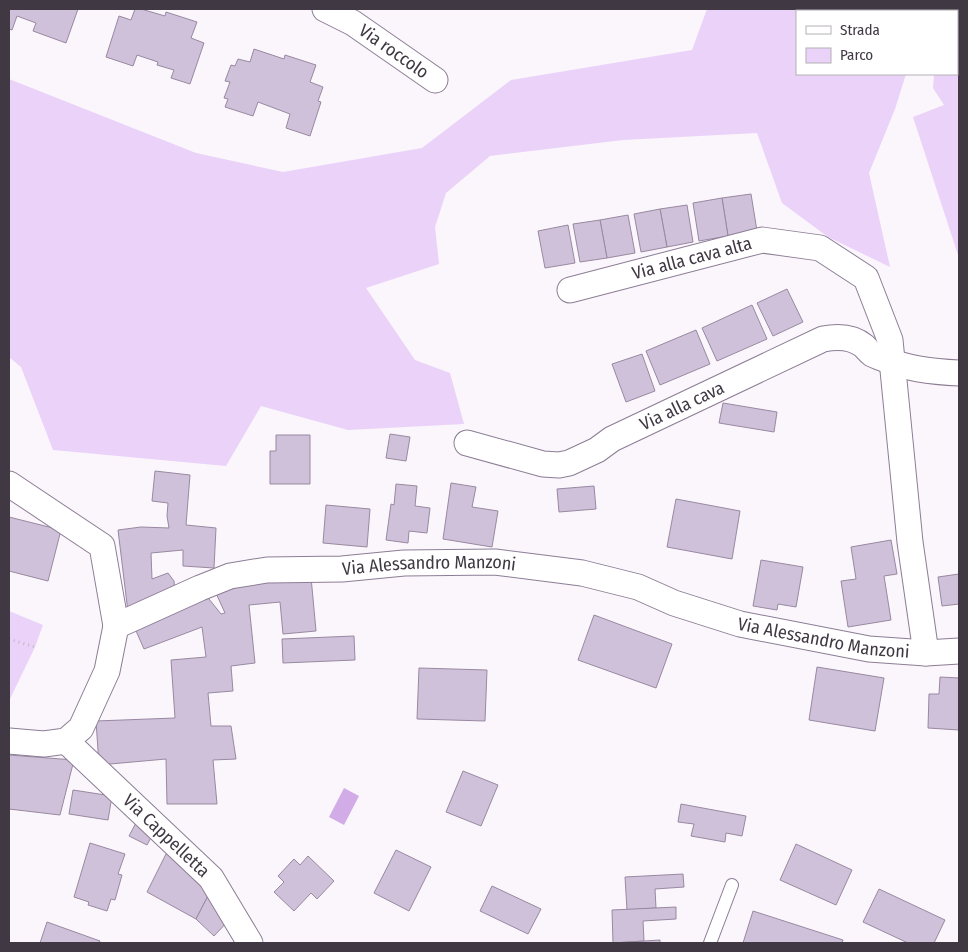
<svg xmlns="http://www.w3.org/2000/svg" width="968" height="952" viewBox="0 0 968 952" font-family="'Fira Sans Condensed',sans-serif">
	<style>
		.green { fill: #ead2f9 }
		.water { fill: #d1ace7 }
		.building { fill: #d0c1da; stroke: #9889a1 }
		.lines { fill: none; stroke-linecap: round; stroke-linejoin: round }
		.service-casing { stroke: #8c7d95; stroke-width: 14 }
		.minor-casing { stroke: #8c7d95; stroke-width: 27 }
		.path { stroke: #c0bbc2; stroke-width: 3; stroke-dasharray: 1 4; stroke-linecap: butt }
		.service { stroke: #fff; stroke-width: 12 }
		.minor { stroke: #fff; stroke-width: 25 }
		.labels { text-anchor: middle; stroke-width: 5; stroke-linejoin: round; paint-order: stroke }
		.street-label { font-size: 18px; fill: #403944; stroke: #fff }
	</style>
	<rect width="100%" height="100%" fill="#faf6fc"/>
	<g class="green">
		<path d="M707,9H937L934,11H797V74H906L895,109L869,173L890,267L828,237L782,203L757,133L623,140L490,156L446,193L435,227L439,264L366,288L415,360L450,373L464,424L348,430L261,406L226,466L53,450L21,367L9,357V119L10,116H9V79L196,153L283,172L422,148L511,80L692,50Z"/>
		<path d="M955,9H959V258L913,117L944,105L933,88L934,74H957V11H954Z"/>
		<path d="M9,611L43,625L35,647L9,701Z"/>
	</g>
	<path class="water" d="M344,788L359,796L344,825L329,817Z"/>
	<g class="building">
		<path d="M9,9H78L66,43L33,31L36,23L17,16L12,30L9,29Z"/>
		<path d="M135,9H141L165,16L166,12L197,22L191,38L204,43L190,84L171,78L174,70L157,65L158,62L137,55L133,66L106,57L119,16L131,20Z"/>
		<path d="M254,49L284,59L285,55L316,65L310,82L323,87L318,101L321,102L310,136L286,128L290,114L258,102L253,116L225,107L228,99L224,98L230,82L225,81L231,65L235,66L238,59L250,62Z"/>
		<path d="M751,194L757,231L728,236L722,198Z"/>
		<path d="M722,198L728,236L699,241L693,203Z"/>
		<path d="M687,205L693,242L667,247L660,209Z"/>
		<path d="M660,209L667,247L641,252L634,214Z"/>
		<path d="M628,215L635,253L607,258L600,220Z"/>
		<path d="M600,220L607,258L580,262L573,224Z"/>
		<path d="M568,225L575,263L545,268L538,231Z"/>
		<path d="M787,289L803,322L773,336L757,303Z"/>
		<path d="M752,305L767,339L717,361L702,328Z"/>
		<path d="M696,330L710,364L660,385L646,351Z"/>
		<path d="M642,354L655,391L626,402L612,364Z"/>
		<path d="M723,403L777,412L774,432L719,423Z"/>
		<path d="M390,434L410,437L406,461L386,458Z"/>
		<path d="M276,435H310V484H270V451H276Z"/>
		<path d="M155,471L190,475L186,525L216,528L214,568L183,566V550L151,553L152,579L168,573L174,581L175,594L128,612L118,530L141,527L169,528L167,516L168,503L152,501Z"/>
		<path d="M451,483L476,487L472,507L498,511L492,547L443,539Z"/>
		<path d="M396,484L417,486L415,506L430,508L427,533L409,531L408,543L386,540L391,504L394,505Z"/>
		<path d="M594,486L596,509L559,512L557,489Z"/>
		<path d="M676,499L740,511L732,559L667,547Z"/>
		<path d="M326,505L370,509L367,547L323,543Z"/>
		<path d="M9,517L61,530L48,581L9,571Z"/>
		<path d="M891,540L897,574L884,576L891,620L848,627L841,581L856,579L851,547Z"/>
		<path d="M761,560L803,567L796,607L778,604L777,610L753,606Z"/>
		<path d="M959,574V604L942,606L938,577Z"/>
		<path d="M311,577L316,631L283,634L280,602L249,605L255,663L231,666L233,691L208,693L211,726H231L236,759L213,760L217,804H167L166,759L99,765L96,721L175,718L171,660L206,657L202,627L144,649L133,624L205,594L221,614L225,613L215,591L258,578Z"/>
		<path d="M594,615L672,644L656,688L578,660Z"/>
		<path d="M354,636L355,660L283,663L282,639Z"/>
		<path d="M817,667L884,678L875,731L809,720Z"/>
		<path d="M419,668L487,670L485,721L417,719Z"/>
		<path d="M940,677L959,678V730L928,728L929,694H939Z"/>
		<path d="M9,755L74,760L60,815L9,809Z"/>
		<path d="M463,771L498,785L481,826L446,812Z"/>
		<path d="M73,790L112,796L108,820L69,814Z"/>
		<path d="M681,804L746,816L742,836L726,833L725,842L691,836L694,824L678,822Z"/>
		<path d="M137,821L155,830L147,845L129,836Z"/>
		<path d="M90,843L125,854L118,874L122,875L115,900L111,899L107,911L88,905L89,902L74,897Z"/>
		<path d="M796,844L852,870L836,905L780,880Z"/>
		<path d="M169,848L211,890L196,919L147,892Z"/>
		<path d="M396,850L431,867L409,911L374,893Z"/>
		<path d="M308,856L334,881L317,899L311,893L294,911L274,892L284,882L278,876L294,859L300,865Z"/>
		<path d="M683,874L684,887L655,889L656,908L627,910L625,877Z"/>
		<path d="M492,886L541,909L528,934L480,911Z"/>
		<path d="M879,889L945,920L934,943H908L863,922Z"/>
		<path d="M211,890L231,918L214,936L196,919Z"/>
		<path d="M676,907V919L643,921L644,941L613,943L612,910Z"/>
		<path d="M753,911L843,940L842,943H743Z"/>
		<path d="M47,922L100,941L99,943H40Z"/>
		<path d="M660,940V943H602H613Z"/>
	</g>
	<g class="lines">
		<g class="service-casing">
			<path id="service" d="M710,943L732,885"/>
		</g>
		<g class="minor-casing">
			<g id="minor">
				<path id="s1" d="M325,9L353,23L435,80"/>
				<path id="s2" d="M570,290L762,240L820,248L866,278L890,340L910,542L926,653"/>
				<path id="s3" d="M467,443L543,464L559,465L569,463L597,450L612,439L823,339C838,336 852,336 864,346C867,349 869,352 872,354C878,357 884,359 890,361C911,370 937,372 959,373"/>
				<path d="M9,484L102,546L116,626"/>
				<path id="s4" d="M9,741L44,744L66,741L81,728L107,671L116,626L200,588L230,576L267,570L342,569L404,563L495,562L582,573L638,587L674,603L740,624L869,649L926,653L959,651"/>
				<path id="s5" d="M66,741L211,878L250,943"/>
			</g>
		</g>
		<path class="path" d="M9,639L35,647"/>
		<use href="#service" class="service"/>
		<use href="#minor" class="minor"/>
	</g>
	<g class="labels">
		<g class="street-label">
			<text dy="6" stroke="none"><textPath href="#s1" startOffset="81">Via roccolo</textPath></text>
			<text dy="6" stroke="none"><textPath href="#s2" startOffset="126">Via alla cava alta</textPath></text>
			<text dy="6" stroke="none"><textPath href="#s3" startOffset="232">Via alla cava</textPath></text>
			<text dy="6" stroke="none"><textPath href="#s4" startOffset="510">Via Alessandro Manzoni</textPath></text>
			<text dy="6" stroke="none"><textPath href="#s4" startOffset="915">Via Alessandro Manzoni</textPath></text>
			<text dy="6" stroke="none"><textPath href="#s5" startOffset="138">Via Cappelletta</textPath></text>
		</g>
	</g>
	<rect width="968" height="952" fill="none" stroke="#403944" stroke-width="20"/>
	<rect x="796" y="10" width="162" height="65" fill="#ffffff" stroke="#b3b0b4"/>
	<rect x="806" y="26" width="25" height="8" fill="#ffffff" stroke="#b3b0b4"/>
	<text x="840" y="35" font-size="15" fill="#403944">Strada</text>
	<rect x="806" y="48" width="25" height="15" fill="#ead2f9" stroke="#b3b0b4"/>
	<text x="840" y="60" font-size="15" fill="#403944">Parco</text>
</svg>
